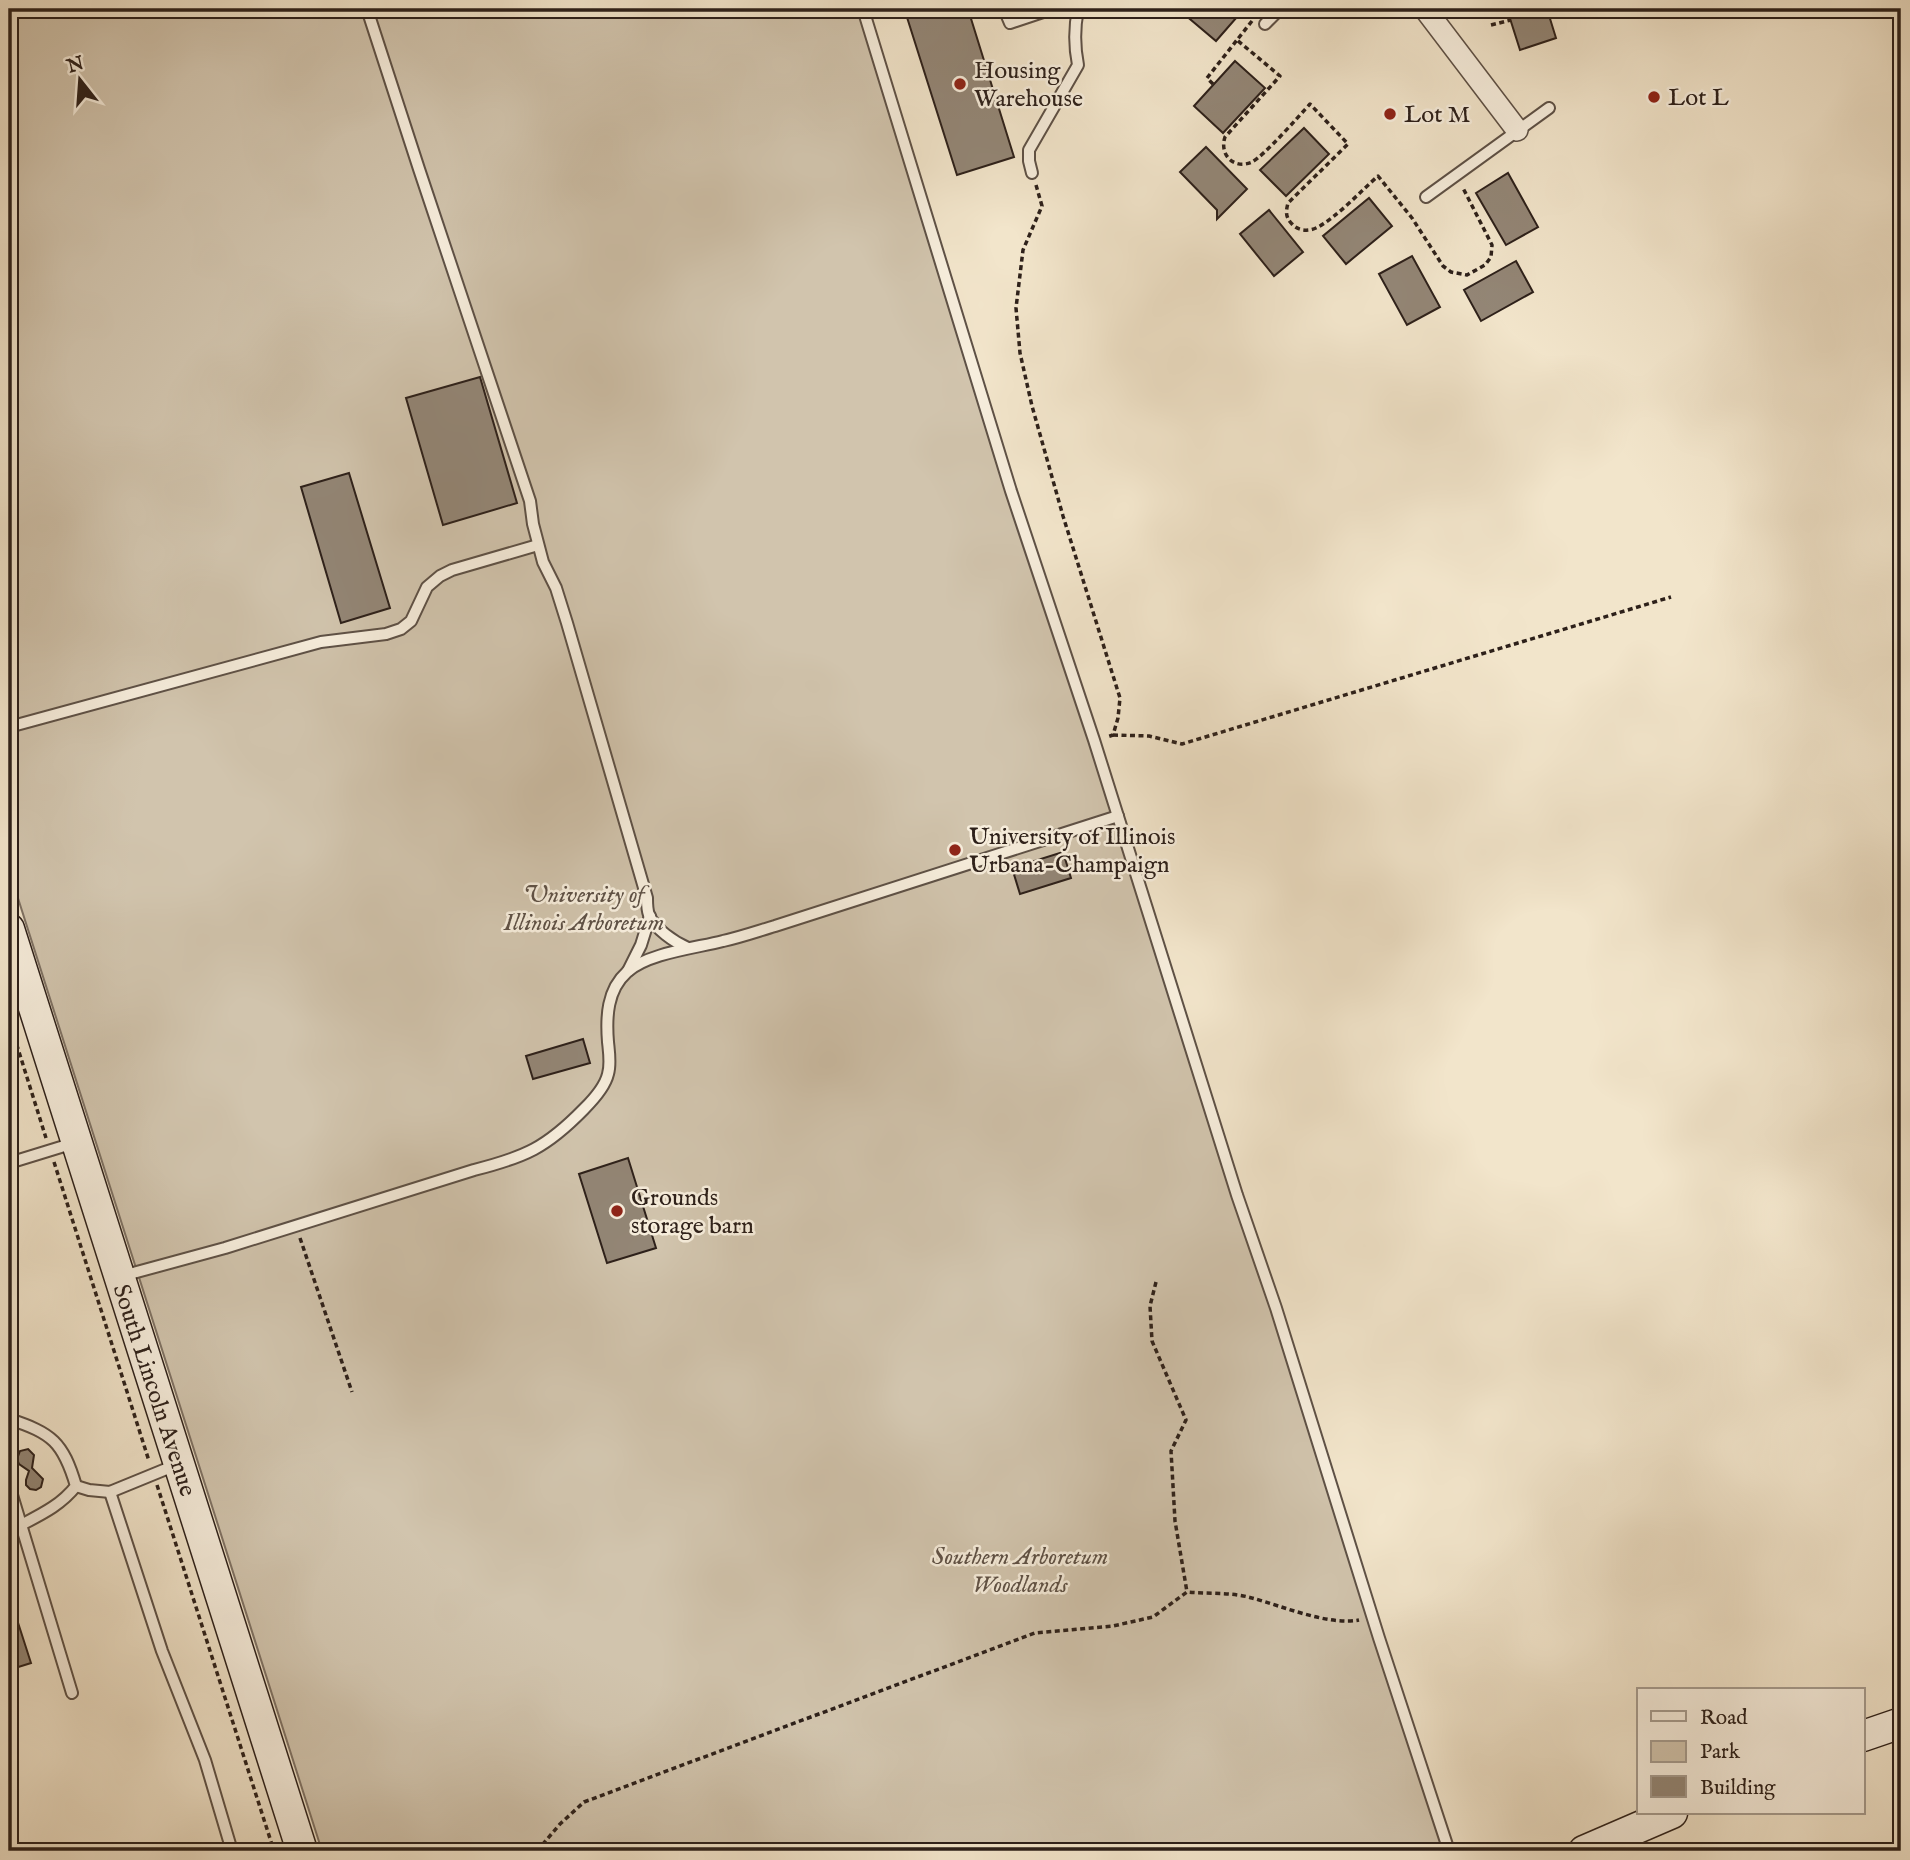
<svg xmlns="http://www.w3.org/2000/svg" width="1910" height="1860" viewBox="0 0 1910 1860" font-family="'IM FELL English',serif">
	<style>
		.green { fill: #d1c4ad; stroke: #7f7264; stroke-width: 2 }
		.building { fill: #938676; stroke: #2d201a; stroke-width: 2 }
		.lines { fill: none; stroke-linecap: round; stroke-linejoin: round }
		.lane-casing { stroke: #5e5146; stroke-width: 14 }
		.street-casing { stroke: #5e5146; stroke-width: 24 }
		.secondary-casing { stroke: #2d201a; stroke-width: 33 }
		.path { stroke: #2d201a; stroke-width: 3.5; stroke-dasharray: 5 3.5; stroke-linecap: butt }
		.lane { stroke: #f7eedd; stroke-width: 10 }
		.street { stroke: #f7eedd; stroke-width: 21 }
		.secondary { stroke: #f7eedd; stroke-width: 30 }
		.poi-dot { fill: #8f2418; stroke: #f7eedd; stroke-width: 2.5 }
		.labels { text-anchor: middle; stroke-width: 5; stroke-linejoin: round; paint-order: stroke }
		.poi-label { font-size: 24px; fill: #2d201a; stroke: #f7eedd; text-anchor: start }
		.park-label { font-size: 24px; font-style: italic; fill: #5e5146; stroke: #f7eedd }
		.street-label { font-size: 24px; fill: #2d201a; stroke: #f7eedd }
	</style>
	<rect width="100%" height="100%" fill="#f2e5cb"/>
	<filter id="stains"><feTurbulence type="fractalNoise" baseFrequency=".00286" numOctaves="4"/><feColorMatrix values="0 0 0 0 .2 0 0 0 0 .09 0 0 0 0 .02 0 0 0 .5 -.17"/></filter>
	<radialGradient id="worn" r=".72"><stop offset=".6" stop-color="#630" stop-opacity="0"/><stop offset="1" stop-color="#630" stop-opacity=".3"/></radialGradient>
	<path class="green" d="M9,9H865L1011,491L1449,1851H322L9,870Z"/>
	<g class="building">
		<path d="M914,9H968L1014,157L957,175L905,11Z"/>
		<path d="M1178,9H1244L1216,41Z"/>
		<path d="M1507,9H1547L1556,38L1520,50Z"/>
		<path d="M1235,61L1265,88L1223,133L1194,106Z"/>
		<path d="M1304,128L1329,154L1286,196L1260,170Z"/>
		<path d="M1206,147L1247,189L1217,219V210L1180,172Z"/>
		<path d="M1508,173L1538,227L1506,245L1476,193Z"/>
		<path d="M1369,198L1392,226L1346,264L1323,236Z"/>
		<path d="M1269,210L1303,252L1274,276L1240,234Z"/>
		<path d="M1412,256L1440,307L1407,325L1379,274Z"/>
		<path d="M1516,261L1533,292L1481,321L1464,290Z"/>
		<path d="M480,377L517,503L443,525L406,398Z"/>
		<path d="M349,473L390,608L341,623L301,487Z"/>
		<path d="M1063,852L1071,878L1020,894L1012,868Z"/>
		<path d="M583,1039L590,1063L533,1079L526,1056Z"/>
		<path d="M628,1158L656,1248L607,1263L579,1174Z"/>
		<path d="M28,1449L34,1455L32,1468L43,1479L41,1487L36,1490L30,1489L26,1485V1480L29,1471L19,1464L17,1459L20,1451Z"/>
		<path d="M12,1604L31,1663L9,1670V1605Z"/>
	</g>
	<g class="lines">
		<g class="lane-casing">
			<g id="lane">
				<path d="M367,9L419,169L530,501L533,524L543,562L556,588L567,623L647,898C647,903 647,910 649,915C655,929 674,942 688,948"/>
				<path d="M863,9L1011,491L1094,740L1237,1195L1276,1308L1379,1638L1449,1851"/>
				<path d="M1004,9L1010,23L1052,9"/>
				<path d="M1265,24L1280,9"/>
				<path d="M1032,173L1029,161V150L1078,65C1074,45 1074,29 1078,9"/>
				<path d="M1426,197L1549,108"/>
				<path d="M9,727L321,642L386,634L401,629L411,621L427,587L440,576L452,570L538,545"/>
				<path d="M628,971L641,945L650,916"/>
				<path d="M9,1163L74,1143"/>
				<path d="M122,1276L225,1248L474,1170C525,1157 546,1148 584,1109C593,1100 605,1087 608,1074C611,1064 609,1052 608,1042C606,1017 607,990 627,972C648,953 696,948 723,941C741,937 758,931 775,926L1118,816"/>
				<path d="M9,1419C52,1433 63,1442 76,1486C61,1505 42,1514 21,1525"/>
				<path d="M9,1485L72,1693"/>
				<path d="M76,1486L89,1490L110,1492L176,1465"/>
				<path d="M110,1492L162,1651L205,1760L232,1851"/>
			</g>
		</g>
		<g class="street-casing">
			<path id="street" d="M1425,9L1517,130"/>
		</g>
		<g class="secondary-casing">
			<g id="secondary">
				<path d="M9,929L302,1851"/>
				<path d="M1863,1736L1901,1723"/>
				<path d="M1584,1851L1672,1813"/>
			</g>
		</g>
		<g class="path">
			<path d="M1252,21L1237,40L1280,76L1225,137C1219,155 1234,170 1252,162C1265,155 1298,117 1310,104L1348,144L1288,203C1286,211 1285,217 1292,224C1298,231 1309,232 1318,227C1337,217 1361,191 1378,176L1412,218L1443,266L1451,272L1467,275L1485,265L1491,257L1492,245L1463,188"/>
			<path d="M1491,25L1511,20"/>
			<path d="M1213,84L1207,78L1237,40"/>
			<path d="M1036,185L1042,206L1023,250L1016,308L1020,353L1032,406L1063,516L1120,698L1118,718L1113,735L1107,737"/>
			<path d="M1113,735L1149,736L1182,744L1671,597"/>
			<path d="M9,1020L46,1138"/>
			<path d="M54,1162L149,1461"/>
			<path d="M300,1238L352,1392"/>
			<path d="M1156,1282L1150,1306L1152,1341L1186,1420L1171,1451L1175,1521L1187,1592"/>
			<path d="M157,1485L274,1851"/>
			<path d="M537,1851L560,1824L584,1802L1035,1633L1113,1626L1153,1617L1187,1592C1208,1594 1232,1592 1252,1598C1282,1606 1329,1626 1359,1620"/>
		</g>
		<use href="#lane" class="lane"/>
		<use href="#street" class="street"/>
		<use href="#secondary" class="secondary"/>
	</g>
	<g class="poi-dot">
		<circle cx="960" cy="84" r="7"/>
		<circle cx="1654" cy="97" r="7"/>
		<circle cx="1390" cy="114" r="7"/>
		<circle cx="955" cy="850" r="7"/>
		<circle cx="617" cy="1211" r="7"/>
	</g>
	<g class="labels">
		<g class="poi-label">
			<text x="974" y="78">Housing<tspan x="974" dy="28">Warehouse</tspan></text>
			<text x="1668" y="105">Lot L</text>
			<text x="1404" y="122">Lot M</text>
			<text x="969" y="844">University of Illinois<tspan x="969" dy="28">Urbana-Champaign</tspan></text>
			<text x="631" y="1205">Grounds<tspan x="631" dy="28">storage barn</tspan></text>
		</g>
		<g class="park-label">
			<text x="584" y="902">University of<tspan x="584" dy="28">Illinois Arboretum</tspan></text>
			<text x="1020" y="1564">Southern Arboretum<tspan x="1020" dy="28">Woodlands</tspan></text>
		</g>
		<g class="street-label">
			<text transform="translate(155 1390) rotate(72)" y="8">South Lincoln Avenue</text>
		</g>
	</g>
	<rect width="1910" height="1860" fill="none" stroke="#f2e5cb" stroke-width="35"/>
	<rect x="10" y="10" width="1889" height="1839" fill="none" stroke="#2d201a" stroke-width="3.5"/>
	<rect x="18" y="18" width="1875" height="1825" fill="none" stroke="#2d201a" stroke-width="2"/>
	<rect x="1637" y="1688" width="228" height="126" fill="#f7eedd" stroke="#a69c8f" stroke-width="2"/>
	<rect x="1651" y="1711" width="35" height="10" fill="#f7eedd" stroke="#a69c8f" stroke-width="2"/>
	<text x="1700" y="1724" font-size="21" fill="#2d201a">Road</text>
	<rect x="1651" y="1741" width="35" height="21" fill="#d1c4ad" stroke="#a69c8f" stroke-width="2"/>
	<text x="1700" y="1758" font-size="21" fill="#2d201a">Park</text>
	<rect x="1651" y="1776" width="35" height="21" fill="#938676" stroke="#a69c8f" stroke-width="2"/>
	<text x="1700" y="1794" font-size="21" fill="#2d201a">Building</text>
	<g transform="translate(80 80) rotate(343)" stroke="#f7eedd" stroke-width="5" paint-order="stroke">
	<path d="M0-5L12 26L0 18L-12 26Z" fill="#2d201a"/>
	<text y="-10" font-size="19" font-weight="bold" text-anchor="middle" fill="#2d201a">N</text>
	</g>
	<rect width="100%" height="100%" filter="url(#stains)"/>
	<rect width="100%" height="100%" fill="url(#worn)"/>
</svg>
